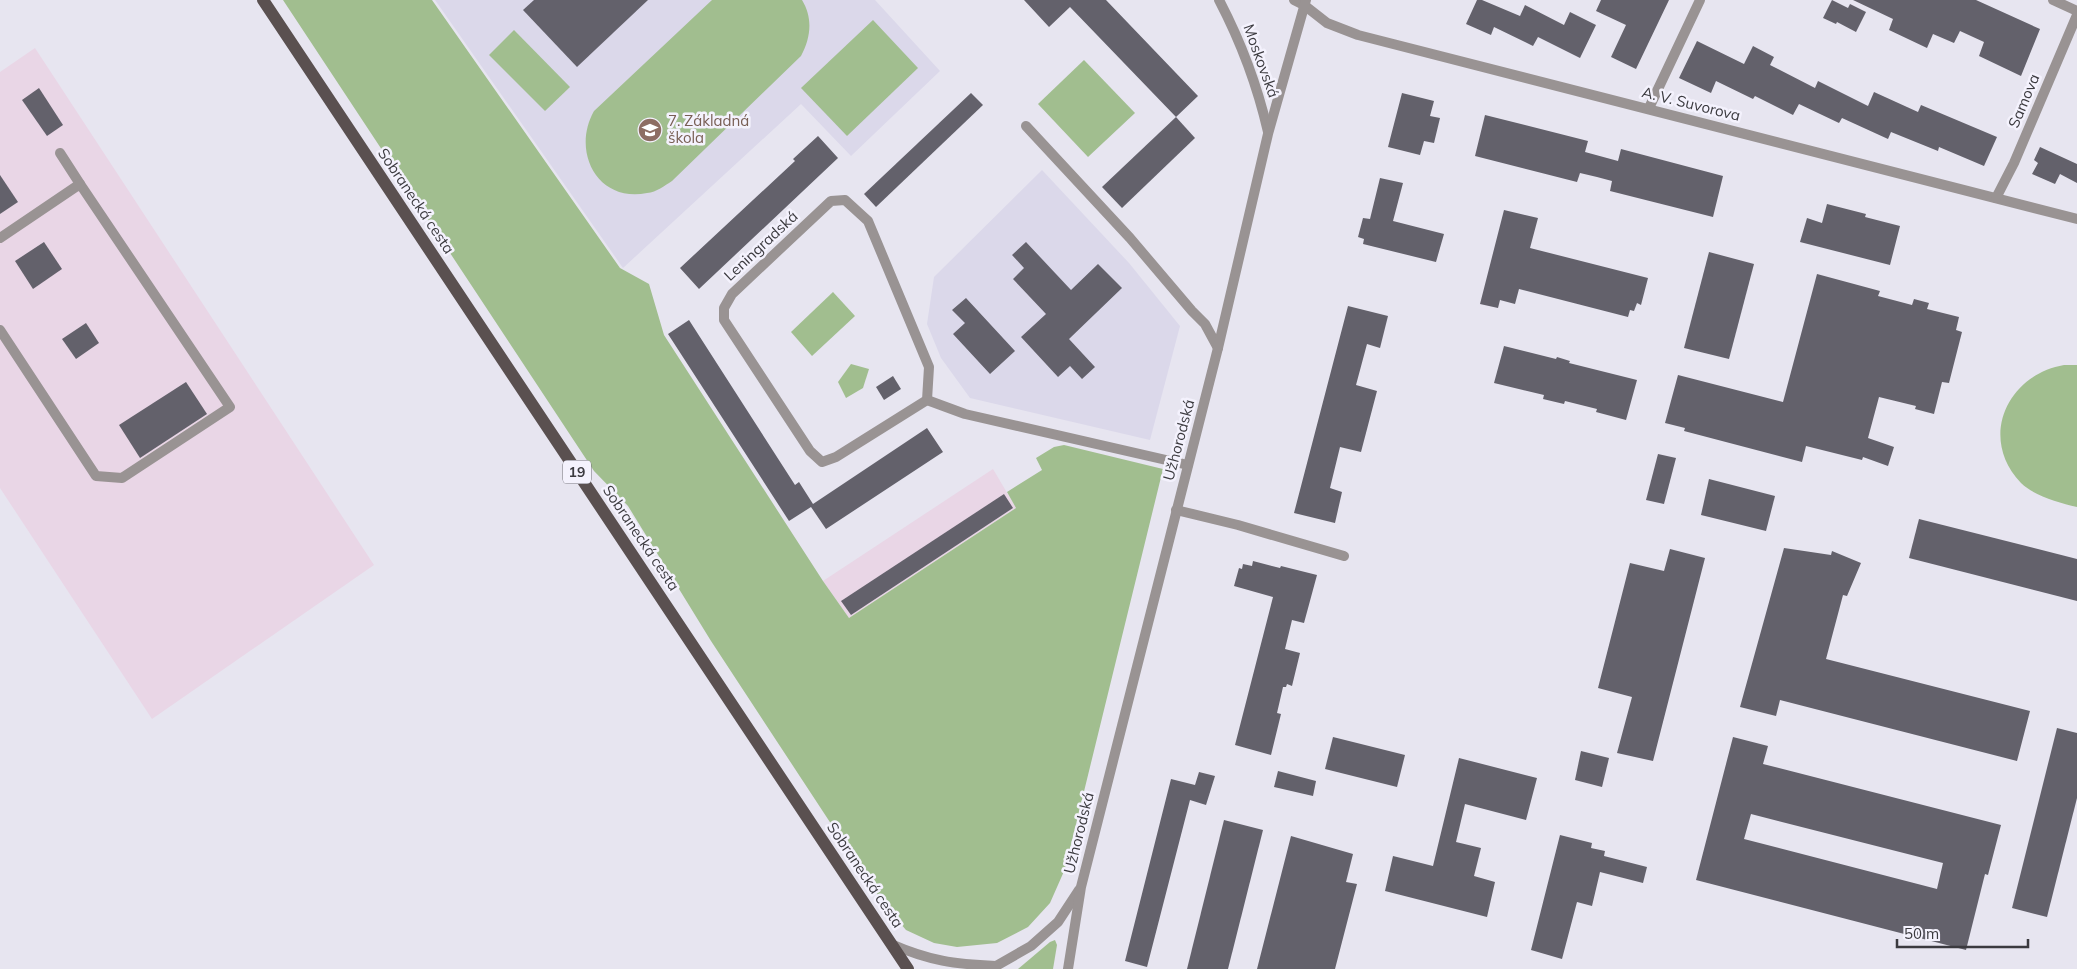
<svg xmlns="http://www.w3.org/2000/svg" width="2077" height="969" viewBox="0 0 2077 969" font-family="Mulish,sans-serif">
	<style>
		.built { fill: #dbd8ea }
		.industrial { fill: #e9d6e6 }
		.green { fill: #a1be8f }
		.building { fill: #63616b; fill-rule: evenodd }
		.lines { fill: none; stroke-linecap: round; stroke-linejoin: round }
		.service { stroke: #999393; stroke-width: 10 }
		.minor { stroke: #999393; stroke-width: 10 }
		.primary { stroke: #5a5050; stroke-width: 12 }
		.labels { text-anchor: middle; stroke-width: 5; stroke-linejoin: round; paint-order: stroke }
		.shield { fill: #f4f2fd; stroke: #727178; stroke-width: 1 }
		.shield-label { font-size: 14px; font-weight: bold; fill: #3b3a3f }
		.street-label { font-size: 15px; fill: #3b3a3f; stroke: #f4f2fd }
		.education-label { font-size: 15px; fill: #785e54; stroke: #f4f2fd; text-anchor: start }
	</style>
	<rect width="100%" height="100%" fill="#e7e5f0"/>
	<g class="built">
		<path d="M435,0H875L940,71L851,156L801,104L623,268Z"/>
		<path d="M1042,170L1129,263L1180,326L1150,440L970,398L941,358L927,324L934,277Z"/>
	</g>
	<g class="industrial">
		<path d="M35,48L374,565L152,719L0,488V72Z"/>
		<path d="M993,469L1016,508L849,618L823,581Z"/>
	</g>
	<g class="green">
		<path d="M283,0H432L620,268L649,284L664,335L823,581L849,618L1016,508L1007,492L1042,470L1036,458L1054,447L1064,445L1163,469L1065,869L1050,903L1028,927L997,943L957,947L934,943L906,930L883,903L711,641L628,506L594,471Z"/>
		<path d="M712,0H802C813,18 811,37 801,56L672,181C664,186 657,192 647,193C598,203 571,152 594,111Z"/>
		<path d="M873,20L918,68L847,136L801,88Z"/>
		<path d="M514,30L570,87L545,111L489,55Z"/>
		<path d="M1084,60L1135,113L1088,157L1038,104Z"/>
		<path d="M833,292L855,316L812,356L791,332Z"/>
		<path d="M851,364L869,369L863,388L846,398L838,382Z"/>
		<path d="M2064,365H2077V507C2058,502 2036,497 2021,483C1978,438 2007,375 2064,365Z"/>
		<path d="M1055,940L1057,945L1053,969H1018L1050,942Z"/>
	</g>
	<g class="building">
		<path d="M534,0H648L577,67L523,10Z"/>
		<path d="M1024,0H1106L1198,96L1176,117L1070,7L1049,27Z"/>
		<path d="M1477,0H1482L1520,16L1525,5L1564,25L1570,12L1596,25L1580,58L1538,37L1533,46L1494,27L1491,35L1466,24Z"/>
		<path d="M1601,0H1669L1636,69L1611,57L1626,25L1596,11Z"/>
		<path d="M1832,0L1848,8L1850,4L1866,12L1856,32L1837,22L1836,24L1823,18Z"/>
		<path d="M1853,0H1976L2040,29L2021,76L1979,56L1984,42L1960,31L1954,43L1933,34L1927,48L1889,30L1893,19Z"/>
		<path d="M1697,41L1744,64L1753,46L1774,57L1770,65L1815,88L1818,81L1868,106L1874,92L1918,112L1921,105L1997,137L1984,166L1939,147L1938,151L1891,132L1888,139L1842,118L1839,123L1799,104L1793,115L1755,96L1753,99L1716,81L1711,93L1679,78Z"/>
		<path d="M39,88L63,125L47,136L22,100Z"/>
		<path d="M971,93L983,105L876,207L864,194Z"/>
		<path d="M1402,93L1434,101L1430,116L1440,118L1434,143L1424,141L1420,155L1388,147Z"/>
		<path d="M1485,115L1588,141L1585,152L1618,161L1621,149L1723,176L1713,217L1610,191L1612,181L1597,177L1580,173L1577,182L1475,156Z"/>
		<path d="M1176,117L1195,138L1122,208L1102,187Z"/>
		<path d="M818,136L838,158L699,289L680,268L795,161L793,159Z"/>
		<path d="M2040,147L2077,164V183L2060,174L2055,184L2032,174L2038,163L2034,160Z"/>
		<path d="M0,175L18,202L0,214Z"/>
		<path d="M1380,178L1403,183L1393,221L1444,234L1436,262L1363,244L1364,239L1358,237L1363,218L1370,219Z"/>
		<path d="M1827,204L1866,214L1865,217L1900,226L1890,265L1800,242L1807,218L1822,223Z"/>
		<path d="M1504,210L1538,218L1530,248L1648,278L1641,305L1637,303L1634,311L1630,310L1628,317L1519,289L1515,304L1500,300L1498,308L1480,304Z"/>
		<path d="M44,242L62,269L33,289L15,261Z"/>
		<path d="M1026,242L1071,290L1098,264L1122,288L1069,339L1095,367L1082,379L1070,366L1058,377L1021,337L1046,314L1013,279L1024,268L1012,255Z"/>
		<path d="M1709,252L1754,264L1729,359L1684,348Z"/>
		<path d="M1817,274L1880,291L1878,296L1912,305L1914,299L1929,303L1927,309L1959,317L1956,330L1962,332L1949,383L1942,382L1934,414L1915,409L1916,406L1879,397L1868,438L1894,447L1888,466L1863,457L1862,460L1806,446L1802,462L1684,431L1685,428L1665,423L1678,375L1783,402Z"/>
		<path d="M966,298L1015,351L990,374L953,334L965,323L952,310Z"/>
		<path d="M1348,306L1388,316L1380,348L1367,344L1356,385L1377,391L1361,452L1340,447L1330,488L1342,492L1335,523L1294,513Z"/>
		<path d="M689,320L795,485L799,482L813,504L927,428L943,452L826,529L811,507L789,521L668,334Z"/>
		<path d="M86,323L99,343L76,359L62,339Z"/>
		<path d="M1504,346L1556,359L1557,357L1570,361L1569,363L1637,380L1626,420L1596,412L1597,409L1565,401L1564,404L1543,399L1544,395L1494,383Z"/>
		<path d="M893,376L901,389L884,400L876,387Z"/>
		<path d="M186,382L207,414L140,458L119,425Z"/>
		<path d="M1658,454L1676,458L1664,504L1646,500Z"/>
		<path d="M1709,479L1775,496L1766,531L1701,515Z"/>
		<path d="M1004,494L1013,508L851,615L841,601Z"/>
		<path d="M1919,519L2077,559V601L1909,558Z"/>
		<path d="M1784,548L1831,555L1832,551L1861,563L1847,596L1843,595L1826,659L2030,711L2017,761L1780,700L1776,716L1740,707Z"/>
		<path d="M1670,549L1705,558L1653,761L1617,753L1632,697L1598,688L1630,563L1664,571Z"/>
		<path d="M1253,561L1280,568L1281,566L1317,575L1304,623L1292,620L1285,649L1300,653L1292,686L1287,684L1286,687H1283L1277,713L1281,714L1271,755L1235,745L1273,597L1234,586L1239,568L1242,569L1243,564L1252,566Z"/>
		<path d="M2057,728L2077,733V798L2047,917L2012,908Z"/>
		<path d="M1333,737L1405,755L1397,787L1325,769Z"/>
		<path d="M1733,737L1768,746L1763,764L2001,825L1988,875L1985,874L1966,950L1696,880ZM1751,814L1943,863L1937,889L1744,839Z"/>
		<path d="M1581,751L1609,758L1602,787L1575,780Z"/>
		<path d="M1459,758L1537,778L1526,820L1465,804L1456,842L1481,848L1474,876L1495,882L1487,917L1385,891L1393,856L1433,866Z"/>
		<path d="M1278,771L1316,781L1313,796L1274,787Z"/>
		<path d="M1199,772L1215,776L1206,805L1190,800L1147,967L1125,961L1171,779L1195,785Z"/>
		<path d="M1224,820L1263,830L1228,969H1187Z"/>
		<path d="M1560,835L1592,843L1591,848L1605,851L1604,856L1647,867L1643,883L1600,872L1592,906L1577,902L1562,959L1531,950Z"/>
		<path d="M1291,836L1353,854L1346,882L1357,884L1335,969H1257Z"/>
	</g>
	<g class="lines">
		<g class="service">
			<path d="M1026,126L1130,238L1192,311L1205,324L1218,348"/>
			<path d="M60,153L80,184"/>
			<path d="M0,238L80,184L230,407L122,478L96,476L0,330"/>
			<path d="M1176,510L1238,525L1344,556"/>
		</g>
		<g class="minor">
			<path d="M1219,0C1242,44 1257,84 1268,132"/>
			<path d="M1294,0L1304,5L1327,23L1358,35L2077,219"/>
			<path d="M2053,0L2077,11"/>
			<path d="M1649,108L1700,0"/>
			<path d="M1996,198L2014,163L2077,15"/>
			<path d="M845,200L868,221L929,367L927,400L836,457L822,462L810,451L724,320V308L732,294L831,201Z"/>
			<path d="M927,400L965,414L1188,465"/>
			<path d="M891,944C930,961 954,964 996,966"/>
			<path d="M994,969L996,966L1031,946L1058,922L1079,890"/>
			<path d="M1068,969L1081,887L1218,348L1268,134L1306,0"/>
		</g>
		<path class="primary" d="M263,0L908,969"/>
	</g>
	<defs>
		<g id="school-disc" transform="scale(1.25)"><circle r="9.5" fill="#8d6e63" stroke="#f4f2fd"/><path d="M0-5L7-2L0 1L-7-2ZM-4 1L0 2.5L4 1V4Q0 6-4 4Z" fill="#fff"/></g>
	</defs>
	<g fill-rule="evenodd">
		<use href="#school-disc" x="650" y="130"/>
	</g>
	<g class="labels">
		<rect class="shield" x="563" y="460.5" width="28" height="23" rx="4"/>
		<g class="shield-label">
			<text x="577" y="477">19</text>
		</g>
		<g class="street-label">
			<text transform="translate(1261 61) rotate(70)" y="5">Moskovská</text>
			<text transform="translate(2024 101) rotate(-67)" y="5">Samova</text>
			<text transform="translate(1691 104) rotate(14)" y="5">A. V. Suvorova</text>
			<text transform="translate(416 201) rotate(56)" y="5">Sobranecká cesta</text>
			<text transform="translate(761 246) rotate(-43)" y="5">Leningradská</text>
			<text transform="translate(1179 440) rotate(-75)" y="5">Užhorodská</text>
			<text transform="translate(641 538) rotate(56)" y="5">Sobranecká cesta</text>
			<text transform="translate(1079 833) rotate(-76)" y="5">Užhorodská</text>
			<text transform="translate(865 875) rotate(56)" y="5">Sobranecká cesta</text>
		</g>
		<g class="education-label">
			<text x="668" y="126">7. Základná<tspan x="668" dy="17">škola</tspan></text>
		</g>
	</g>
	<path d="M1897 939v8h131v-8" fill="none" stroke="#3b3a3f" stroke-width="2.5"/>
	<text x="1904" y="939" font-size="15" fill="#3b3a3f" stroke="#f4f2fd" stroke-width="4" paint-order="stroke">50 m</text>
</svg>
